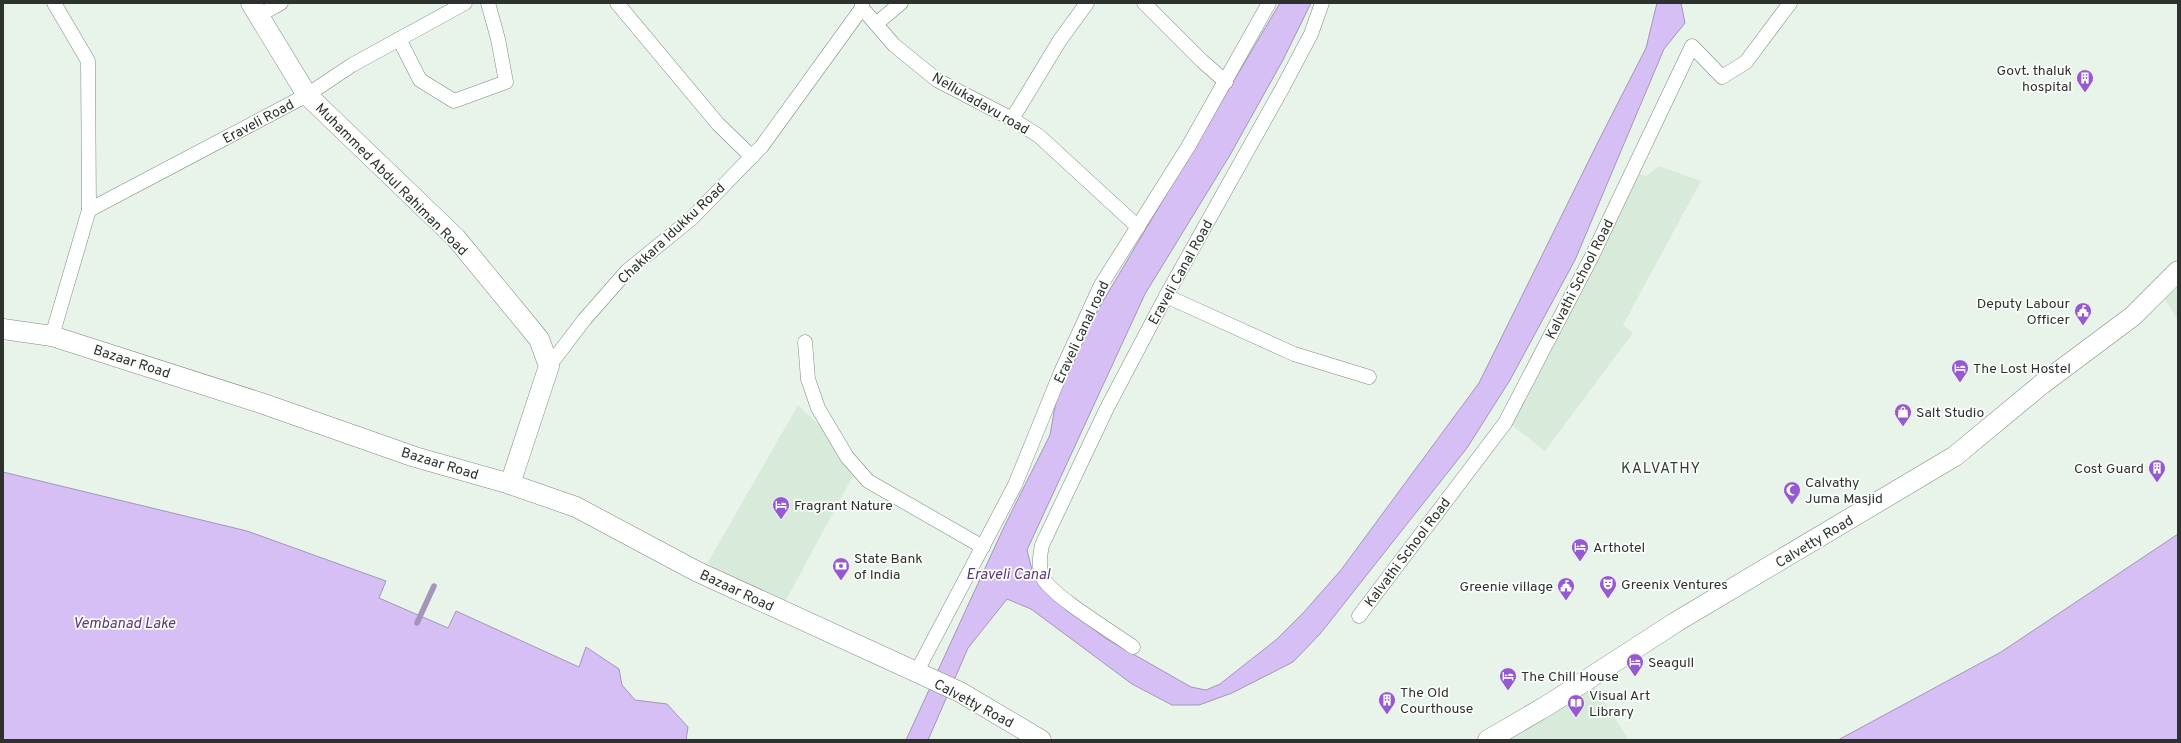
<svg xmlns="http://www.w3.org/2000/svg" width="2181" height="743" viewBox="0 0 2181 743" font-family="Overpass,sans-serif">
	<style>
		.built { fill: #d8ebdb }
		.water { fill: #d6bff4; stroke: #a495b9 }
		.lines { fill: none; stroke-linecap: round; stroke-linejoin: round }
		.stream { stroke: #a495b9; stroke-width: 5.5 }
		.street-casing { stroke: #7e8980; stroke-width: 15 }
		.secondary-casing { stroke: #7e8980; stroke-width: 21 }
		.street { stroke: #fff; stroke-width: 14 }
		.secondary { stroke: #fff; stroke-width: 20 }
		.labels { text-anchor: middle; stroke-width: 3.5; stroke-linejoin: round; paint-order: stroke }
		.poi-label { font-size: 14px; fill: #2e322e; stroke: #fcfefc; text-anchor: start }
		.street-label { font-size: 14px; fill: #2e322e; stroke: #fcfefc }
		.neighbourhood-label { font-size: 15px; letter-spacing: 1px; fill: #343e36; stroke: #fcfefc }
		.water-label { font-size: 15px; font-style: italic; fill: #593a7a; stroke: #fcfefc }
	</style>
	<rect width="100%" height="100%" fill="#e8f4ea"/>
	<g class="built">
		<path d="M1659,166L1701,181L1623,325L1633,333L1545,451L1509,423L1636,173L1646,176Z"/>
		<path d="M2178,288V320L2164,298Z"/>
		<path d="M798,405L820,426L853,476L785,602L707,564Z"/>
		<path d="M1593,684L1629,740H1509L1525,729Z"/>
	</g>
	<g class="water">
		<path d="M1280,3H1311L1283,60L1230,155L1145,294L1027,550L1033,574L1070,611L1105,638L1191,687L1206,690L1220,684L1277,639L1304,612L1341,570L1479,383L1598,142L1646,48L1657,3H1681L1685,23L1664,49L1575,260L1510,380L1467,448L1320,634L1293,662L1232,693L1199,705H1172L1132,684L1031,609L1007,599L968,648L928,740H906L1004,527L1050,435L1061,372Z"/>
		<path d="M3,472L247,531L386,581L379,598L448,628L456,611L579,667L586,647L619,669L622,685L635,700L667,704L688,727L686,740H3Z"/>
		<path d="M2178,534V740H1838L2001,652Z"/>
	</g>
	<g class="lines">
		<path class="stream" d="M417,623L434,586"/>
		<g class="street-casing">
			<g id="street">
				<path d="M617,3L718,124L752,157"/>
				<path d="M1144,3L1202,61L1226,82"/>
				<path d="M862,8L894,45L937,80L1012,119L1039,136L1138,227"/>
				<path d="M258,16L281,3"/>
				<path d="M876,24L901,3"/>
				<path d="M399,39L420,80L454,101L506,82L498,39L488,3"/>
				<path d="M1012,119L1060,40L1087,3"/>
				<path d="M89,210L307,95L352,65L465,3"/>
				<path d="M1166,296L1294,354L1369,377"/>
				<path d="M52,336L89,210L88,61L54,3"/>
				<path d="M805,342L808,379L818,408L847,457L868,481L983,547"/>
				<path d="M549,366L584,320L627,271L691,219L762,146L862,8V3"/>
				<path d="M1359,616L1505,423L1592,256L1692,46L1722,77L1746,62L1790,3"/>
				<path d="M1133,647C1114,633 1052,596 1043,578C1038,566 1040,556 1042,545L1107,408L1166,296L1283,87L1311,34L1322,3"/>
				<path d="M916,673L1015,485L1061,372L1101,285L1188,147L1269,3"/>
			</g>
		</g>
		<g class="secondary-casing">
			<g id="secondary">
				<path d="M251,3L307,95L456,238L539,339L549,366L510,484"/>
				<path d="M3,329L52,336L261,403L415,457L510,484L576,507L696,571L960,692L1041,740"/>
				<path d="M1488,740L1548,705L1676,622L1955,456L2042,384L2133,316L2178,271"/>
			</g>
		</g>
		<use href="#street" class="street"/>
		<use href="#secondary" class="secondary"/>
	</g>
	<defs>
		<g id="building-pin" transform="scale(0.9)"><path d="M0 17L-7.5 6A9.5 9.5 0 1 1 7.5 6Z" fill="#9559d0" stroke="#fcfefc"/><path d="M-4-6H4V6H1V3H-1V6H-4ZM-2.5-4.3h1.7v1.8h-1.7ZM.8-4.3h1.7v1.8H.8ZM-2.5-1h1.7V.8h-1.7ZM.8-1h1.7V.8H.8Z" fill="#fff"/></g>
		<g id="civic-pin" transform="scale(0.9)"><path d="M0 17L-7.5 6A9.5 9.5 0 1 1 7.5 6Z" fill="#9559d0" stroke="#fcfefc"/><path d="M-.6-6.5H3V-4.5H.6V-3L4-1V1h2V6H-6V1h2V-1L-.6-3ZM-1.2 2.5V6h2.4V2.5Z" fill="#fff"/></g>
		<g id="hotel-pin" transform="scale(0.9)"><path d="M0 17L-7.5 6A9.5 9.5 0 1 1 7.5 6Z" fill="#9559d0" stroke="#fcfefc"/><path d="M-6-4.5h1.5V1H6V5H4.5V3h-9V5H-6ZM-4 0a1.8 1.8 0 1 1 3.6 0ZM.5 0V-2.5h3Q6-2.5 6 0Z" fill="#fff"/></g>
		<g id="shop-pin" transform="scale(0.9)"><path d="M0 17L-7.5 6A9.5 9.5 0 1 1 7.5 6Z" fill="#9559d0" stroke="#fcfefc"/><path d="M-5-2.5h2.3a2.7 3.5 0 0 1 5.4 0H5L5.5 6h-11ZM-1.5-2.5h3a1.5 2.3 0 0 0-3 0Z" fill="#fff"/></g>
		<g id="mosque-pin" transform="scale(0.9)"><path d="M0 17L-7.5 6A9.5 9.5 0 1 1 7.5 6Z" fill="#9559d0" stroke="#fcfefc"/><path d="M3.5-4.9A6 6 0 1 0 3.5 4.9A5 5 0 1 1 3.5-4.9Z" fill="#fff"/></g>
		<g id="bank-pin" transform="scale(0.9)"><path d="M0 17L-7.5 6A9.5 9.5 0 1 1 7.5 6Z" fill="#9559d0" stroke="#fcfefc"/><path d="M-6-4H6V4H-6ZM0-2.3a2.3 2.3 0 1 0 0 4.6a2.3 2.3 0 1 0 0-4.6Z" fill="#fff"/></g>
		<g id="theatre-pin" transform="scale(0.9)"><path d="M0 17L-7.5 6A9.5 9.5 0 1 1 7.5 6Z" fill="#9559d0" stroke="#fcfefc"/><path d="M-5-5.5Q0-4 5-5.5V0Q5 5 0 6Q-5 5-5 0ZM-3.3-2.5H-1v1.5H-3.3ZM1-2.5H3.3v1.5H1ZM-2.8 1Q0 5.5 2.8 1Z" fill="#fff"/></g>
		<g id="library-pin" transform="scale(0.9)"><path d="M0 17L-7.5 6A9.5 9.5 0 1 1 7.5 6Z" fill="#9559d0" stroke="#fcfefc"/><path d="M-6-4Q-3-5.5-.7-3.5V5Q-3 3-6 4ZM6-4Q3-5.5 .7-3.5V5Q3 3 6 4Z" fill="#fff"/></g>
	</defs>
	<g fill-rule="evenodd">
		<use href="#building-pin" x="2085" y="78"/>
		<use href="#civic-pin" x="2083" y="311"/>
		<use href="#hotel-pin" x="1960" y="368"/>
		<use href="#shop-pin" x="1903" y="412"/>
		<use href="#building-pin" x="2157" y="468"/>
		<use href="#mosque-pin" x="1792" y="490"/>
		<use href="#hotel-pin" x="781" y="505"/>
		<use href="#hotel-pin" x="1580" y="547"/>
		<use href="#bank-pin" x="841" y="566"/>
		<use href="#theatre-pin" x="1608" y="584"/>
		<use href="#civic-pin" x="1566" y="586"/>
		<use href="#hotel-pin" x="1635" y="662"/>
		<use href="#hotel-pin" x="1508" y="676"/>
		<use href="#building-pin" x="1387" y="700"/>
		<use href="#library-pin" x="1576" y="703"/>
	</g>
	<g class="labels">
		<g class="poi-label">
			<text x="2072" y="75" text-anchor="end">Govt. thaluk<tspan x="2072" dy="16">hospital</tspan></text>
			<text x="2070" y="308" text-anchor="end">Deputy Labour<tspan x="2070" dy="16">Officer</tspan></text>
			<text x="1973" y="373">The Lost Hostel</text>
			<text x="1916" y="417">Salt Studio</text>
			<text x="2144" y="473" text-anchor="end">Cost Guard</text>
			<text x="1805" y="487">Calvathy<tspan x="1805" dy="16">Juma Masjid</tspan></text>
			<text x="794" y="510">Fragrant Nature</text>
			<text x="1593" y="552">Arthotel</text>
			<text x="854" y="563">State Bank<tspan x="854" dy="16">of India</tspan></text>
			<text x="1621" y="589">Greenix Ventures</text>
			<text x="1553" y="591" text-anchor="end">Greenie village</text>
			<text x="1648" y="667">Seagull</text>
			<text x="1521" y="681">The Chill House</text>
			<text x="1400" y="697">The Old<tspan x="1400" dy="16">Courthouse</tspan></text>
			<text x="1589" y="700">Visual Art<tspan x="1589" dy="16">Library</tspan></text>
		</g>
		<g class="street-label">
			<text transform="translate(981 103) rotate(30)" y="5">Nellukadavu road</text>
			<text transform="translate(258 121) rotate(-28)" y="5">Eraveli Road</text>
			<text transform="translate(392 179) rotate(45)" y="5">Muhammed Abdul Rahiman Road</text>
			<text transform="translate(671 233) rotate(-43)" y="5">Chakkara Idukku Road</text>
			<text transform="translate(1180 272) rotate(-61)" y="5">Eraveli Canal Road</text>
			<text transform="translate(1579 279) rotate(-63)" y="5">Kalvathi School Road</text>
			<text transform="translate(1081 332) rotate(-65)" y="5">Eraveli canal road</text>
			<text transform="translate(132 361) rotate(18)" y="5">Bazaar Road</text>
			<text transform="translate(440 463) rotate(17)" y="5">Bazaar Road</text>
			<text transform="translate(1814 541) rotate(-31)" y="5">Calvetty Road</text>
			<text transform="translate(1407 552) rotate(-53)" y="5">Kalvathi School Road</text>
			<text transform="translate(737 590) rotate(25)" y="5">Bazaar Road</text>
			<text transform="translate(974 703) rotate(28)" y="5">Calvetty Road</text>
		</g>
		<g class="neighbourhood-label">
			<text x="1661" y="473">KALVATHY</text>
		</g>
		<g class="water-label">
			<text x="1008" y="579">Eraveli Canal</text>
			<text x="124" y="628">Vembanad Lake</text>
		</g>
	</g>
	<rect width="2181" height="743" fill="none" stroke="#2e322e" stroke-width="8"/>
</svg>
